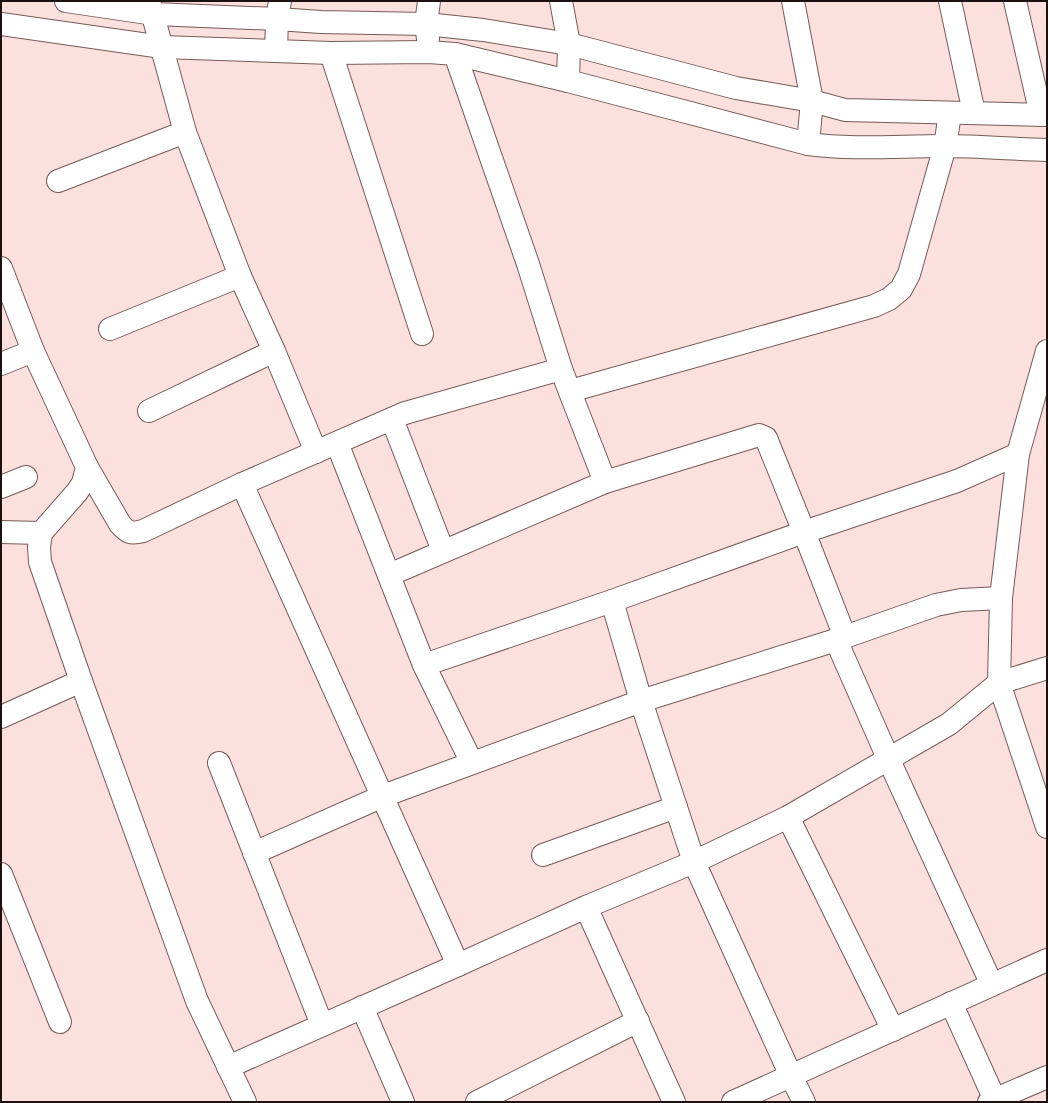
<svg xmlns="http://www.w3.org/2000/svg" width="1048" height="1103" viewBox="0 0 1048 1103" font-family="Commissioner,sans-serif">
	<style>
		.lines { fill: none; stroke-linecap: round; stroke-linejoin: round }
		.minor-casing { stroke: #755a57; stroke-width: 24 }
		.minor { stroke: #fff; stroke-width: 22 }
	</style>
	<rect width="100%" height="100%" fill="#fbe0de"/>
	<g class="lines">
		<g class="minor-casing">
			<g id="minor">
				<path d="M66,1L154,14L277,19L321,22L426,24L483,30L569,44L736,88L812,101L845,110L1047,115"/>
				<path d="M149,1L185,132L240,276L274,351L316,452"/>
				<path d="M561,1L569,44L568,81"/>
				<path d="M793,1L812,101L808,144"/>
				<path d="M950,1L974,113"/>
				<path d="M1015,1L1041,115"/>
				<path d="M1,24L162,47L331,53L429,52L455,54L568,81L808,144C853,150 898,146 943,146C978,146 1012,149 1047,150"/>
				<path d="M428,39L426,24L429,1"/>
				<path d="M276,51L277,19L280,1"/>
				<path d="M331,53L422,334"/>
				<path d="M455,54L528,264L561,369L605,482"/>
				<path d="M58,181L185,132"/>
				<path d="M1,268L33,351L87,467L83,483L77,492L41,533L39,547L40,562L81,681L197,1001L245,1102"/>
				<path d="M110,329L240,276"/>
				<path d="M1047,351L1018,454L1001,598L999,683L1047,827"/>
				<path d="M1,364L33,351"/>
				<path d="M570,391L874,306L889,299L901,289L909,274L945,146L950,114"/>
				<path d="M149,411L274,351"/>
				<path d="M392,419L443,551"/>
				<path d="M337,443L424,665L472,763"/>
				<path d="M87,467L120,524C128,533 131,534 143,531L242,484L405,413L561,369"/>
				<path d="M242,484L458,965"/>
				<path d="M1,487L26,477"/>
				<path d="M1,532L41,533"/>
				<path d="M389,575L605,482L759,435L766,438L804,532L845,637"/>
				<path d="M612,601L641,701L694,862L791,1076L804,1102"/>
				<path d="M836,640L888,758L992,985"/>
				<path d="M424,665L612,601L804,532L957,481L1018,454"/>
				<path d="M1,717L81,681"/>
				<path d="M219,763L322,1025"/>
				<path d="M788,817L893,1030"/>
				<path d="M254,853L383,796L641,701L836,640L936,605L961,600L1001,598"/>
				<path d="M543,855L676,807"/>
				<path d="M1,874L60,1022"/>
				<path d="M586,907L674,1102"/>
				<path d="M951,1003L995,1100"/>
				<path d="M362,1007L403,1102"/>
				<path d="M228,1067L458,965L586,907L694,862L788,817L949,724L999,683L1047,668"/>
				<path d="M477,1102L638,1021"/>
				<path d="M733,1102L1047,960"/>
				<path d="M989,1102L1047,1077"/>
			</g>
		</g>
		<use href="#minor" class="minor"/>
	</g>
	<rect width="1048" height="1103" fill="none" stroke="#1c1110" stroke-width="4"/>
</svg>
